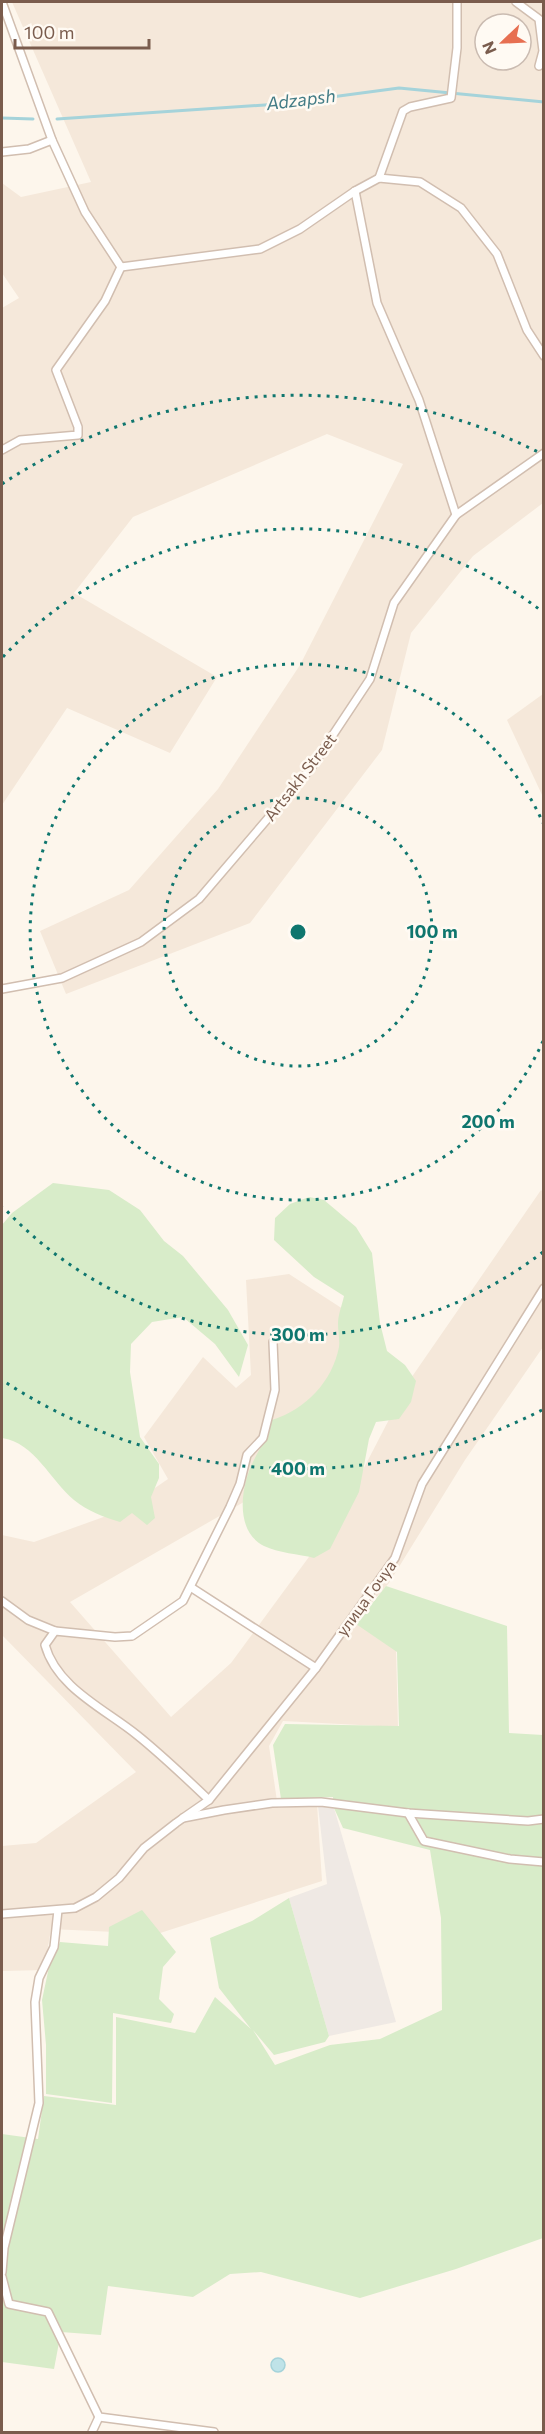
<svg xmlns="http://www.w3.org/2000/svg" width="545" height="2434" viewBox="0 0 545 2434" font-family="Commissioner,sans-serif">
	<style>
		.residential { fill: #f5e8da; fill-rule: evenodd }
		.industrial { fill: #efe9e4 }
		.green { fill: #d8ecc9 }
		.water { fill: #bfe3e8; stroke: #a5d3da; stroke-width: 1.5 }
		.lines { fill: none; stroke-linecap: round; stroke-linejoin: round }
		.stream { stroke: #a5d3da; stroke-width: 3 }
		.minor-casing { stroke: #d1beb0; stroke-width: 10 }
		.minor { stroke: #fff; stroke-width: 7 }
		.ring { fill: none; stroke: #0f766e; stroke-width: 3; stroke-dasharray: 3 6 }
		.labels { text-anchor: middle; stroke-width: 5; stroke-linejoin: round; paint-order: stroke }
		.street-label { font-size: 16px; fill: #7a5c4d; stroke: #fffaf3 }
		.water-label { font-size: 18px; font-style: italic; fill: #437c86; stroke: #fffaf3 }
		.centre { fill: #0f766e; stroke: #fffaf3; stroke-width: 3 }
		.ring-label { font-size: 18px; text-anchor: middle; font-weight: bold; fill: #0f766e; stroke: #fffaf3; stroke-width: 5; stroke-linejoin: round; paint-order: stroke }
	</style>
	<rect width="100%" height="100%" fill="#fdf6ec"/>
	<g class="residential">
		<path d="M12,2H543V503L473,556L411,633L382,750L250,923L66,994L40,931L129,890L218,789L300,665L403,464L327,434L133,517L74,593L217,677L170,753L67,708L2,805V308L19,298L2,273V183L21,197L91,182ZM485,24H521V60H485Z"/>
		<path d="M543,694V797L507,720Z"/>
		<path d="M541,1190L543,1192V1347L465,1460L389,1583L356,1621L396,1650L398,1727L283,1721L269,1746L278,1808L317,1804L322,1881L157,1934L51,1929L44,1970L2,1971V1846L36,1843L136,1772L2,1635V1535L34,1542L123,1510L168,1479L144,1437L203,1357L236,1388L251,1375L246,1280L289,1274L363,1322L256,1495L70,1602L171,1717L231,1663L339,1516L409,1381Z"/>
	</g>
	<path class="industrial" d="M318,1806L334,1808L396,2022L329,2036L289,1898L327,1884Z"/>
	<g class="green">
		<path d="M53,1183L109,1190L140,1210L164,1241L183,1256L228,1310L248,1345L239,1377L215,1344L183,1317L152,1322L131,1344L130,1372L140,1437L159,1464V1478L151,1497L155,1518L147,1525L132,1513L120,1522C103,1517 88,1511 74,1500C50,1480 35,1443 2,1438V1225L12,1213Z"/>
		<path d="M309,1197L324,1200L356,1227L372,1253L380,1323L387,1351L405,1365L416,1381L411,1402L399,1419L376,1422L369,1439L359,1492L330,1549L314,1558C299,1554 278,1553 264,1546C234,1531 241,1486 253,1462C260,1447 269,1436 272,1420C306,1409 332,1382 339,1347C340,1340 338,1332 338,1324C338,1315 342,1305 344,1296L314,1277L274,1240L275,1218L290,1204Z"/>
		<path d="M386,1586L507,1626L509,1733L543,1735V2238L456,2269L360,2298L261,2272L230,2274L193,2297L108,2286L101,2335L61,2332L54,2369L2,2362V2134L38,2139L44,2096L116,2105V2017L195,2033L215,1997L251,2029L219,1988L210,1938L252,1921L289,1898L329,2036L325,2042L274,2055L253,2030L275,2065L330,2045L380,2039L442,2010L441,1918L430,1850L343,1828L334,1808L333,1797L281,1799L273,1745L285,1724L399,1726L397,1652L356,1624Z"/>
		<path d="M142,1910L176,1952L163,1967L159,1999L174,2014L171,2023L113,2013L112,2103L46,2094V2045L42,2000L49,1967L60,1942L108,1946L109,1927Z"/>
	</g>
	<circle class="water" cx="278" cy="2365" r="7"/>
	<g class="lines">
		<g class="stream">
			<path d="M2,118L33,119"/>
			<path d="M57,119L279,104L399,88L544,102"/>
		</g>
		<g class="minor-casing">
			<g id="minor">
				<path d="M2,2L52,140L85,212L121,267"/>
				<path d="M516,2L539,19L543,51L539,66"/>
				<path d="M2,152L29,149L52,140"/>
				<path d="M379,178L403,111L410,107L451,98L457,48V2"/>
				<path d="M355,191L377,303L419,400L456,515"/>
				<path d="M121,267L260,249L300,229L355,191L379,178L420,182L461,208L497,254L527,330L544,356"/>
				<path d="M2,450L20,440L78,435V427L56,370L105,301L121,267"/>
				<path d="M2,989L62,978L141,942L199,899L311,768L370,679L394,603L456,515L544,453"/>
				<path d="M192,1588L316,1668"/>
				<path d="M2,1601L28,1620L55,1631"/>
				<path d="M209,1800C186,1778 162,1755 137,1735C105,1709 57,1688 45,1645L55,1631L115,1637L132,1636L183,1601L230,1507L240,1484L247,1455L263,1438L275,1390L273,1342"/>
				<path d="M408,1813L424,1841L510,1859L544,1862"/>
				<path d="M183,1818L209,1800L316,1668L395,1558L422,1484L544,1288"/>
				<path d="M2,1914L75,1908L96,1897L119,1878L144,1848L176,1823L183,1818L224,1810L272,1803L321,1802L408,1813L528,1821L544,1819"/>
				<path d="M2,2272L4,2248L39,2103L35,2002L39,1978L54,1947L58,1910"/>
				<path d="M2,2277L9,2304L48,2312L99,2417L214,2432"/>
				<path d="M92,2432L99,2417"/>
			</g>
		</g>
		<use href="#minor" class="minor"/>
	</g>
	<g class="ring">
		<circle cx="298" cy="932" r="134"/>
		<path d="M543 1041A268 268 0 1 1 543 823"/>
		<path d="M543 1252A403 403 0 0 1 3 1207M3 657A403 403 0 0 1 543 612"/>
		<path d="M542 1410A537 537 0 0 1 2 1380M2 484A537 537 0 0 1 542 454"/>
	</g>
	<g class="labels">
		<g class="street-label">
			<text transform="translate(300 777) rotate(-52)" y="6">Artsakh Street</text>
			<text transform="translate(366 1598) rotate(-54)" y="6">улица Гочуа</text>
		</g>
		<g class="water-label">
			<text transform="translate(301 100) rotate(-7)" y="6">Adzapsh</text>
		</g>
	</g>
	<circle cx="298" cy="932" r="9" class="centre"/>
	<g class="ring-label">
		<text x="432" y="938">100 m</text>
		<text x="488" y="1128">200 m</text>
		<text x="298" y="1341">300 m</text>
		<text x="298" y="1475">400 m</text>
	</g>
	<rect width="545" height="2434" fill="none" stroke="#7a5c4d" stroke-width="6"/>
	<g transform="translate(503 42) rotate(247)"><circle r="28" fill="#fffaf3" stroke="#cabbb1" stroke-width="1.5"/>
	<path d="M0-4.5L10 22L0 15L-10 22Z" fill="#e76f51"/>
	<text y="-9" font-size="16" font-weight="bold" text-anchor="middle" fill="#7a5c4d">N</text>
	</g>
	<path d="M15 39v9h134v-9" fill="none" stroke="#7a5c4d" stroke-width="3"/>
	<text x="24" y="39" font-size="18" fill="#7a5c4d" stroke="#fffaf3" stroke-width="4.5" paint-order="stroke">100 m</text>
</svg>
